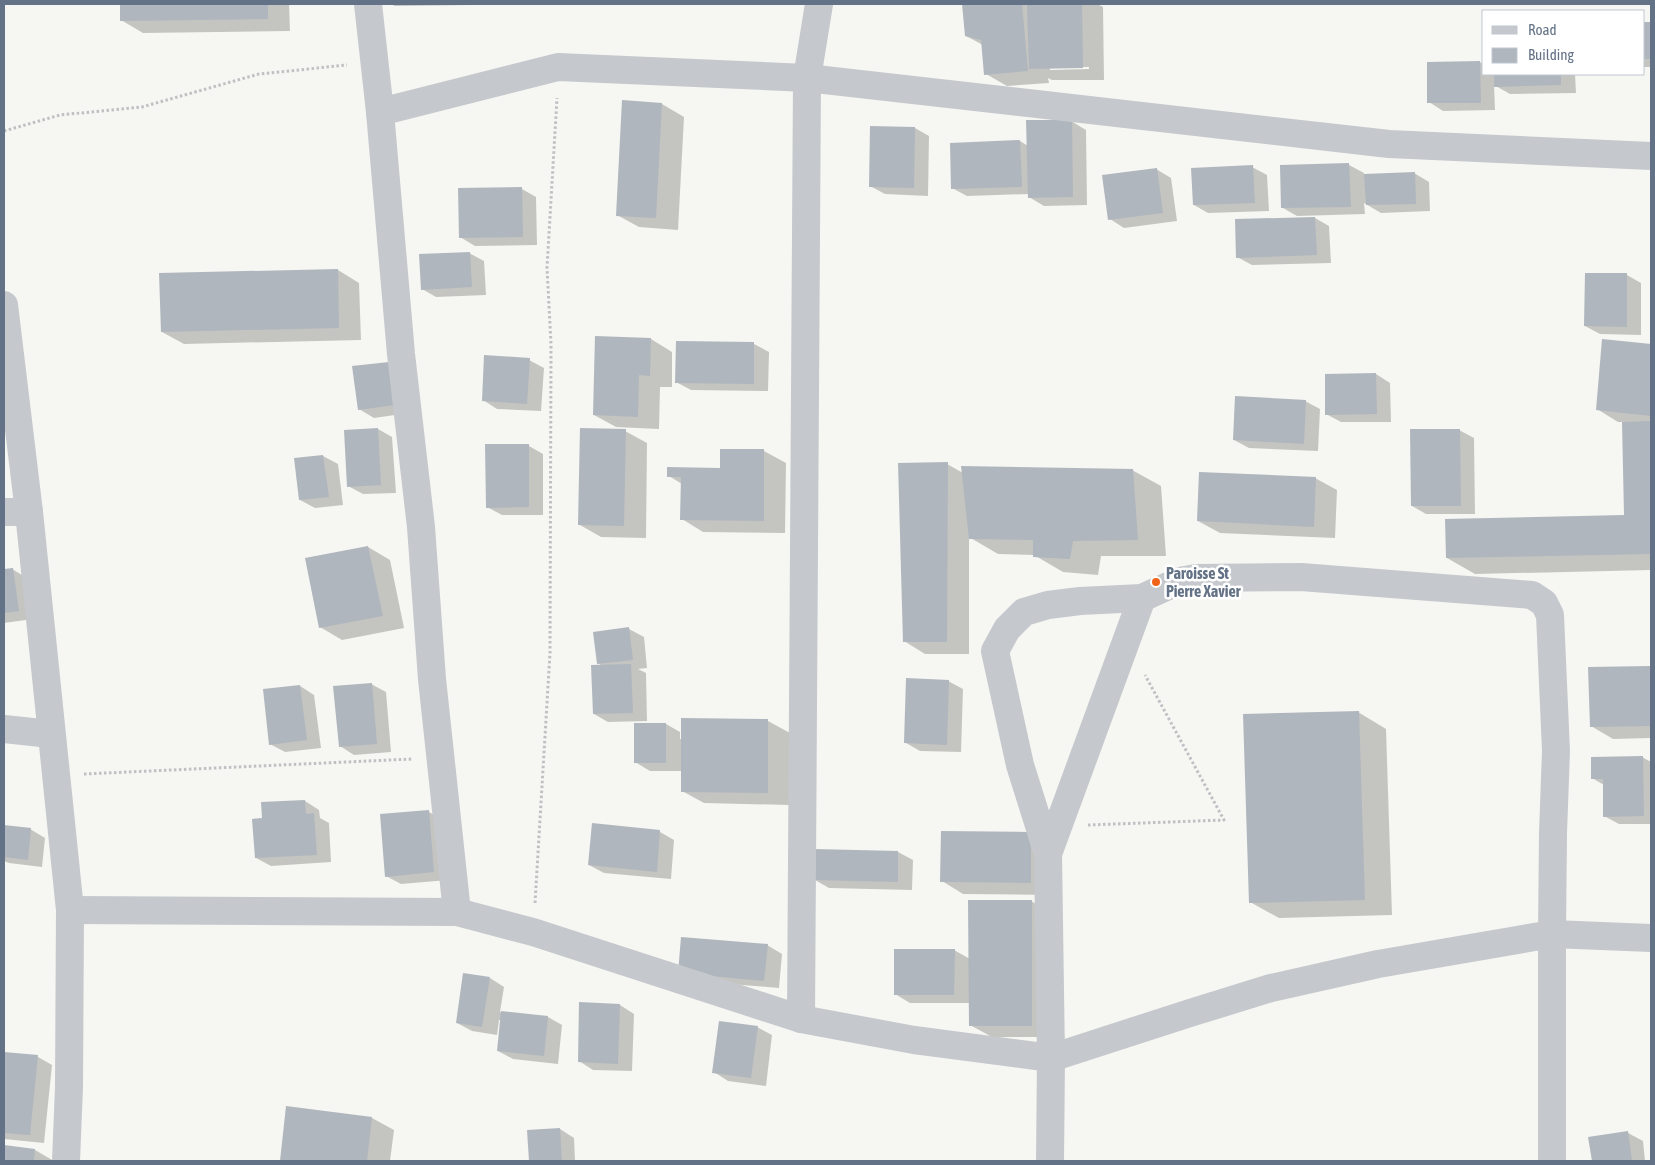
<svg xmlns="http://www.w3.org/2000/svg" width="1655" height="1165" viewBox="0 0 1655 1165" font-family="'Asap Condensed',sans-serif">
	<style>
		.shadow { fill: #0003; fill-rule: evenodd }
		.building { fill: #b0b6bd }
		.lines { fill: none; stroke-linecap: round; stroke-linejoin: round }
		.path { stroke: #bfc0c3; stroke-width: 3; stroke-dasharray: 2.5 2.5; stroke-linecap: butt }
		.minor { stroke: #c5c8cc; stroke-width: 28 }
		.poi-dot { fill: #f06318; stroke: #fff; stroke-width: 2 }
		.labels { text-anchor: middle; stroke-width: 5; stroke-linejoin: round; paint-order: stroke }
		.poi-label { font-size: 16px; font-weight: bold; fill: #637286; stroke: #fff; text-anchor: start }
	</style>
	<rect width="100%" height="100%" fill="#f6f6f2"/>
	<g class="shadow">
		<path d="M121,4H289L290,31L143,33L121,20Z"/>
		<path d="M390,4H474V5L395,6Z"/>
		<path d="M963,4H1097L1103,7L1104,80H1052L1048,78L1049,83L1007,86L986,74L983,45L966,36ZM1050,67H1089V69L1050,70Z"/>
		<rect x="1644" y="23" width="7" height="44"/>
		<path d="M1480,62L1484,65V74H1575L1576,93L1510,94L1494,85L1495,110L1443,111L1429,102Z"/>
		<path d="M623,102L662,104L684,117L678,230L639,227L617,215Z"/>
		<path d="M1071,121L1086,130L1087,205L1044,206L1029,197V194L967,196L952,188L1020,141L1028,146Z"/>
		<path d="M915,128L929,136L928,196L885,194L870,186Z"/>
		<path d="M1349,165L1364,173V175L1414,173L1429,182L1430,211L1381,213L1364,203L1365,214L1297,216L1283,208L1282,166Z"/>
		<path d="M1252,167L1267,175L1269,211L1208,213L1194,205Z"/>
		<path d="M1156,169L1171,178L1177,221L1124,228L1110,219Z"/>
		<path d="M522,189L536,197L537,245L475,246L460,237Z"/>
		<path d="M1315,218L1329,226L1331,263L1252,265L1237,257Z"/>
		<path d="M469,253L484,261L486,295L436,297L422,289Z"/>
		<path d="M338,270L359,283L361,340L184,344L162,332Z"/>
		<path d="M1627,275L1641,283V335L1600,334L1585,326Z"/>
		<path d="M651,339L672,352V387H660L659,429L616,427L594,415Z"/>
		<path d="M1604,341L1651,346V570L1475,574L1447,558L1626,516L1623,422H1618L1597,409Z"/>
		<path d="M677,343L754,344L769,352L768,391L691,390L676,382Z"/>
		<path d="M529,360L544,368L541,411L497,409L483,400Z"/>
		<path d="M389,363L409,413L374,418L359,409Z"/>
		<path d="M1376,374L1390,383L1391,422H1341L1326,414Z"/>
		<path d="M1305,401L1320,409L1318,451L1249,448L1234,440Z"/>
		<path d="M378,429L392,437L396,493L363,494L348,486Z"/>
		<path d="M1459,430L1474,438L1475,514H1426L1412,506Z"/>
		<path d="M625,431L647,443L646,538L601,537L580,525Z"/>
		<path d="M529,446L543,454V515H502L487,507Z"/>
		<path d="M721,450L764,451L786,463L785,533L703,532L682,519V484L669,476L721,469Z"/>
		<path d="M323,456L338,464L343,505L315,508L300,500Z"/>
		<path d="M947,464L963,473L1132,470L1161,486L1166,556H1101L1098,575L1063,572L1034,555L998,554L969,537V654H925L904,641Z"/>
		<path d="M1315,478L1337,490L1335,538L1220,533L1198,521Z"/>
		<path d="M368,547L390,560L404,628L342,640L320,627Z"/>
		<path d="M12,569L27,578L33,619L4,623V571Z"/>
		<path d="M629,629L644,637L647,668L638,669L646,673L647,721L608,722L594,714L602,666L598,663L595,633Z"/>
		<path d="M1651,667V738L1613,739L1591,726L1590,668Z"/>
		<path d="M948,681L963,689L961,752L920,751L906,743Z"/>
		<path d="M371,684L386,692L391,752L354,755L340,746Z"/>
		<path d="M300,686L314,695L321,748L285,752L270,744Z"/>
		<path d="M1358,712L1386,729L1392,915L1279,918L1250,902Z"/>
		<path d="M683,719L768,721L790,733L789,805L704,803L682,791V771H650L635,762L666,724L680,732V739H682Z"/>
		<path d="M1642,757L1651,762V824H1619L1604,816V785L1592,778Z"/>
		<path d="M305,801L319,810L320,818L329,823L331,862L271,866L256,858L264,819Z"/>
		<path d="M429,812L443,820L448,880L401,884L386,876Z"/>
		<path d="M4,826L30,829L45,838L42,867L9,863L4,861Z"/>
		<path d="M660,832L674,840L671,879L604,873L589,865Z"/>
		<path d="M1031,834L1053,895L963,894L942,881Z"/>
		<path d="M815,850L898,852L913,860L912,890L829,888L815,880Z"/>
		<path d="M1031,901L1053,914V1037H992L970,1025V1003H910L895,994L954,950L970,959Z"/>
		<path d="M767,945L782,954L779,988L694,981Z"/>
		<path d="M490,978L504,987L500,1012L548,1017L562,1025L558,1064L513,1059L498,1051L501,1020H499L497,1035L472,1031L457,1023Z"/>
		<path d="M620,1005L634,1014L632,1071L593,1070L579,1061Z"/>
		<path d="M757,1027L772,1035L766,1086L728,1081L714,1072Z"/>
		<path d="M4,1053L38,1057L52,1065L44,1143L4,1139Z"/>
		<path d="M287,1108L372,1118L394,1130L390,1161H283L281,1160Z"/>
		<path d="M560,1129L574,1138L575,1161H530L528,1131Z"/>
		<path d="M1628,1133L1643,1141L1645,1161H1593L1589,1138Z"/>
		<path d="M4,1146L35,1150L54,1161H4Z"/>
	</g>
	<g class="building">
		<path d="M120,4H268V19L120,21Z"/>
		<path d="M962,4H1022L1028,71L984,75L981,40L965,36Z"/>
		<path d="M1027,4H1082L1083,68L1029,69Z"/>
		<rect x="1644" y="22" width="7" height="37"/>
		<path d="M1480,61L1481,103H1427V62Z"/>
		<path d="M1494,74H1561V85L1494,87Z"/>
		<path d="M622,100L662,103L656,218L616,216Z"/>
		<path d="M1026,120H1072L1073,197L1028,198Z"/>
		<path d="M870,126L915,127L914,188L869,187Z"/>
		<path d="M1020,140L1022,187L951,189L950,143Z"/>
		<path d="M1349,163L1351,207L1281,208L1280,165Z"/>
		<path d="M1253,165L1255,203L1193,205L1191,168Z"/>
		<path d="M1157,168L1163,213L1108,220L1102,175Z"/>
		<path d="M1415,172L1416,204L1366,205L1364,174Z"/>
		<path d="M522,187L523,237L459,238L458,188Z"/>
		<path d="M1315,217L1317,255L1236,258L1235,219Z"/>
		<path d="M470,252L472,287L421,290L419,254Z"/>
		<path d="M338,269L339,328L161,332L159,273Z"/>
		<path d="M1585,273H1627V327L1584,326Z"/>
		<path d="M595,336L651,338L650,376L639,375L638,417L593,415Z"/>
		<path d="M1602,339L1651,344V416L1596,410Z"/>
		<path d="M676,341L754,342V384L675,383Z"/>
		<path d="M484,355L530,358L527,404L482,401Z"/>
		<path d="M389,362L395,405L358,410L352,366Z"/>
		<path d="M1376,373L1377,414L1325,415V374Z"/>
		<path d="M1235,396L1306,400L1304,444L1233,440Z"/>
		<path d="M1651,421V554L1446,558L1445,519L1624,515L1622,422Z"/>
		<path d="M378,428L381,485L347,487L344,430Z"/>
		<path d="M580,428L626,429L624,526L578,525Z"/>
		<path d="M1410,429H1460L1461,506H1411Z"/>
		<path d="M485,444H529V507L486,508Z"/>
		<path d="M720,449H764V521L680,520L681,477H667V467L720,468Z"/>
		<path d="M323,455L329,497L299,500L294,458Z"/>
		<path d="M948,462L947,642H903L898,463Z"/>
		<path d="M961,466L1133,469L1138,540L1073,541L1070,559L1033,557V540L969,539Z"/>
		<path d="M1199,472L1316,477L1314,527L1197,521Z"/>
		<path d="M368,546L383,616L319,628L305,558Z"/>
		<path d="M13,568L19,611L4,613V569Z"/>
		<path d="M629,627L633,660L597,664L593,632Z"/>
		<path d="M631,664L633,713L593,714L591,665Z"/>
		<path d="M1651,666V726L1590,727L1588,667Z"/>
		<path d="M906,678L949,680L947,745L904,743Z"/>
		<path d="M372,683L377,744L339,747L333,686Z"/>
		<path d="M300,685L307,740L269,745L263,689Z"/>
		<path d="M1359,711L1365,900L1249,903L1243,714Z"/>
		<path d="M681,718L768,719V793L681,792Z"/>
		<rect x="634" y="723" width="32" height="40"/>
		<path d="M1643,756L1644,816L1603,817V779H1591V757Z"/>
		<path d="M305,800L306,814L314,813L317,855L255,858L252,819L262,818L261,802Z"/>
		<path d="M429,810L434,872L385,877L380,814Z"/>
		<path d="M592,823L660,830L657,872L588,865Z"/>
		<path d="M4,825L31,828L28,860L4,857Z"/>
		<path d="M941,831L1031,832V883L940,882Z"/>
		<path d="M814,849L898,851V882L813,880Z"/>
		<path d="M968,900H1032V1026H969Z"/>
		<path d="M681,937L768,944L764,981L678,973Z"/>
		<path d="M894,949H955L954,995H894Z"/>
		<path d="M463,973L490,977L482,1027L456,1023Z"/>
		<path d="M579,1002L620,1004L618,1064L578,1062Z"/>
		<path d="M501,1011L548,1016L544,1056L497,1051Z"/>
		<path d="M719,1021L758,1026L751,1078L712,1073Z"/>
		<path d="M4,1052L38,1055L30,1135L4,1133Z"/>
		<path d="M286,1106L372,1117L367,1161H280Z"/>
		<path d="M560,1128L562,1161H529L527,1130Z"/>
		<path d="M1628,1131L1632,1161H1592L1588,1137Z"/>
		<path d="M4,1145L35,1149L34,1161H4Z"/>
	</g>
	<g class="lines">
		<g class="path">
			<path d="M4,131L60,115L142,107L259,74L347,65"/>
			<path d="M84,774L412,759"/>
			<path d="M1088,825L1224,820L1145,675"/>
			<path d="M535,903L550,653L551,344L547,268L557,98"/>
		</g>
		<g class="minor">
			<path d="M368,4L380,112L401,354L421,527L432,679L457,912"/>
			<path d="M380,112L558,67L807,78L1389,144L1651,156"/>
			<path d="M4,305L29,512H4"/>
			<path d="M29,512L70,910L69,1087L66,1161"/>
			<path d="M4,729L51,734"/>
			<path d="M1048,854L1142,598"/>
			<path d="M70,910L457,912L533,932L801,1019L914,1040L1051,1058L1190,1013L1271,988L1378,964L1552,934L1651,938"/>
			<path d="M801,1019L807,78L819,4"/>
			<path d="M1050,1161L1051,1058L1048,854L1020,765L995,651L1007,629L1024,612L1048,605L1080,601L1142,598L1179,581L1196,578L1301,577L1532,595L1544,603L1550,615L1556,751L1553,833L1552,934V1161"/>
		</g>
	</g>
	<circle class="poi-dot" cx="1156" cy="582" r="5"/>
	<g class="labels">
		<g class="poi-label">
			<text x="1166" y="579">Paroisse St<tspan x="1166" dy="18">Pierre Xavier</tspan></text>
		</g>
	</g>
	<rect width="1655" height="1165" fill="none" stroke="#637286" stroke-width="10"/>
	<rect x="1482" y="10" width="162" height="65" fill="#ffffff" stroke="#c1c7cf"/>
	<rect x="1492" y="26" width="25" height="8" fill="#c5c8cc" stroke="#c1c7cf"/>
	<text x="1528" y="35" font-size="15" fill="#637286">Road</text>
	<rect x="1492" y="48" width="25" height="15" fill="#b0b6bd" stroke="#c1c7cf"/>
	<text x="1528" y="60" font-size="15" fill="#637286">Building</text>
</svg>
